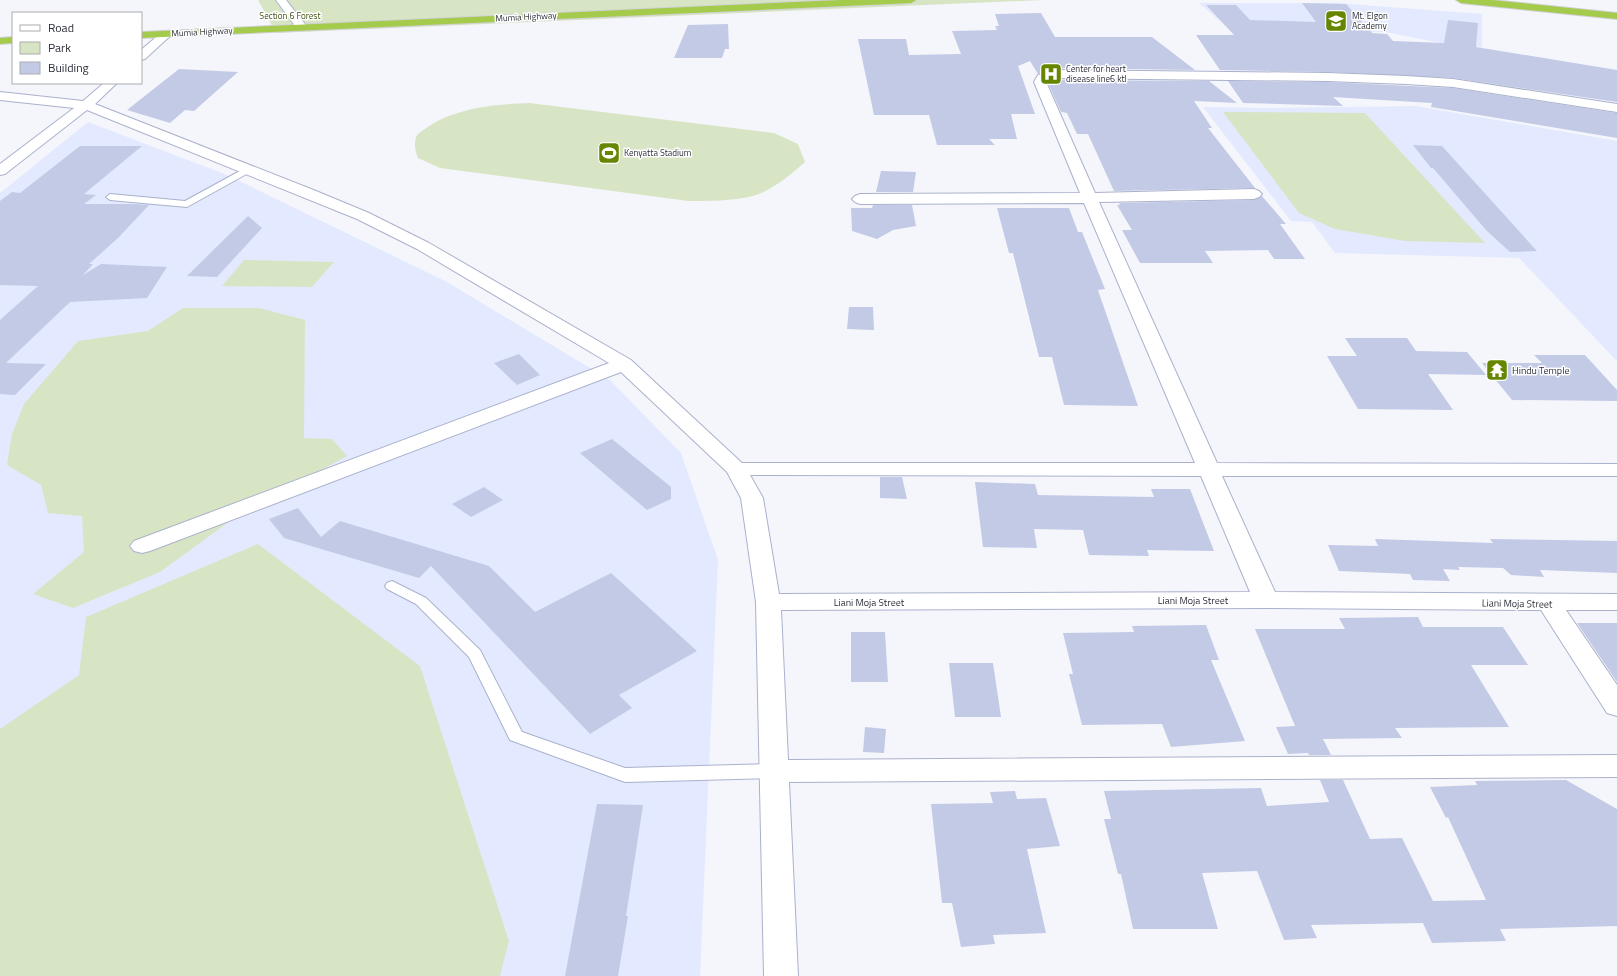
<svg xmlns="http://www.w3.org/2000/svg" width="1617" height="976" viewBox="0 0 1617 976" font-family="'Titillium Web',sans-serif">
	<style>
		.built { fill: #e3e9fe }
		.green { fill: #d8e5c4 }
		.building { fill: #c3cae6 }
		.lines { fill: none; stroke-linecap: round; stroke-linejoin: round }
		.lane-casing { stroke: #aab1cc; stroke-width: 2 }
		.street-casing { stroke: #aab1cc; stroke-width: 2 }
		.highway-casing { stroke: #d1d1d4; stroke-width: 2 }
		.lane { fill: #fff; fill-rule: evenodd }
		.street { fill: #fff; fill-rule: evenodd }
		.highway { fill: #a4cb4b; fill-rule: evenodd }
		.labels { text-anchor: middle; stroke-width: 3; stroke-linejoin: round; paint-order: stroke }
		.far-park-label { font-size: 9px; fill: #405311; stroke: #fff }
		.far-poi-label { font-size: 9px; fill: #2d2f3a; stroke: #fff; text-anchor: start }
		.far-street-label { font-size: 9px; fill: #2d2f3a; stroke: #fff }
		.poi-label { font-size: 10px; fill: #2d2f3a; stroke: #fff; text-anchor: start }
		.street-label { font-size: 10px; fill: #2d2f3a; stroke: #fff }
	</style>
	<rect width="100%" height="100%" fill="#f5f6fc"/>
	<g class="built">
		<path d="M1199,3H1336L1482,14V47L1441,43L1385,32L1270,30L1234,33Z"/>
		<path d="M1416,106L1617,141V361L1519,258L1335,253L1312,222L1291,221L1203,107L1271,108Z"/>
		<path d="M88,122L227,175L447,282L610,380L681,453L718,560L700,976H0V193Z"/>
	</g>
	<g class="green">
		<path d="M258,0H1044L276,33Z"/>
		<path d="M529,103L774,133L798,144L805,162C790,175 773,190 753,196C732,201 709,201 688,201L440,168L418,158C415,150 414,145 416,137C418,133 422,131 425,129C452,108 496,104 529,103Z"/>
		<path d="M1223,112L1365,113L1485,243L1405,241L1335,229L1299,213Z"/>
		<path d="M244,260L334,262L312,287L222,286Z"/>
		<path d="M183,308H259L305,320L304,438L332,439L347,456L237,516L160,572L73,608L33,594L84,552L82,516L48,513L41,485L7,465L12,434L24,404L78,341L148,331Z"/>
		<path d="M258,544L420,666L509,941L500,976H0V729L79,675L86,617Z"/>
	</g>
	<g class="building">
		<path d="M1302,3L1346,4L1372,33L1387,34L1393,41L1444,43L1448,20L1478,23L1476,47L1617,70V102L1453,78L1327,72L1220,70L1196,35H1234L1206,5H1236L1250,20L1316,22Z"/>
		<path d="M1041,13L1055,37H1152L1195,70L1057,68L1038,74L1030,61L1018,66L1035,114H1011L1017,139H989L995,145H937L929,115H874L858,39H906L909,55L961,54L952,31L997,30L995,26H999L995,14Z"/>
		<path d="M728,24L729,49H725L722,58H674L688,25Z"/>
		<path d="M179,69L238,72L194,111L185,110L170,123L127,110Z"/>
		<path d="M1057,80L1209,81L1237,103L1194,101L1212,128H1208L1255,188L1114,191L1088,134H1077L1067,113L1061,112L1048,83Z"/>
		<path d="M1228,81L1327,82L1453,88L1617,113V138L1431,107L1432,103L1333,97L1343,106L1243,103Z"/>
		<path d="M1413,145L1442,146L1537,251L1510,252L1486,230L1433,168H1431Z"/>
		<path d="M80,146H142L84,194L96,195L84,204H134L149,205L118,238L89,264H93L83,275L101,264L167,267L147,298L70,302L6,363L46,364L15,395L0,394V320L38,286L0,285V201L12,192L20,193Z"/>
		<path d="M881,171L916,172L913,192H876Z"/>
		<path d="M1262,196L1286,224H1280L1305,259H1274L1268,250L1205,251L1213,263H1140L1122,230H1132L1117,205H1120L1119,203L1254,200Z"/>
		<path d="M873,205H912L916,226L893,230L877,239L852,231L851,208H872Z"/>
		<path d="M997,208H1069L1078,232H1082L1105,289L1098,290L1138,406L1064,405L1052,357H1039L1013,253H1009Z"/>
		<path d="M248,216L262,228L217,277L187,276Z"/>
		<path d="M849,307H873L874,330L847,329Z"/>
		<path d="M1345,338H1407L1416,351L1467,352L1486,375L1428,374L1453,410L1358,409L1327,356H1357Z"/>
		<path d="M519,354L540,375L517,385L494,363Z"/>
		<path d="M1534,355H1585L1617,390V401L1512,400L1482,363H1542Z"/>
		<path d="M612,439L671,487V499L647,510L580,453Z"/>
		<path d="M880,477H902L907,499L880,498Z"/>
		<path d="M975,482L1035,484L1038,495L1154,497L1151,489H1190L1214,551L1147,550L1149,556L1089,555L1083,530L1034,529L1037,548L983,547Z"/>
		<path d="M484,487L503,500L471,517L452,504Z"/>
		<path d="M298,508L321,537L340,521L489,566L535,612L611,573L697,651L619,695L632,708L590,734L431,566L419,578L284,538L269,519Z"/>
		<path d="M1375,539L1493,543L1490,539L1617,541V573L1540,570L1544,577L1511,575L1503,568L1458,567L1460,570L1443,569L1450,581L1413,580L1410,574L1339,571L1328,545L1378,546Z"/>
		<path d="M1418,617L1423,627H1503L1528,665H1471L1509,727L1395,728L1402,738L1323,739L1331,755H1309L1308,753L1288,754L1276,727L1295,726L1255,629H1345L1339,618Z"/>
		<path d="M1577,623H1617V682Z"/>
		<path d="M1206,625L1219,660H1211L1245,741L1171,747L1162,724L1082,725L1069,674H1073L1063,633L1134,632L1132,626Z"/>
		<path d="M851,632H885L888,682H851Z"/>
		<path d="M949,663H993L1001,717H955Z"/>
		<path d="M865,727L886,729L884,753L863,752Z"/>
		<path d="M1320,780H1343L1370,839L1402,838L1433,901L1486,900L1448,817L1446,818L1430,787L1477,785L1475,781L1566,780L1617,809V926L1500,929L1506,941L1432,943L1423,923L1311,925L1317,938L1284,940L1257,871L1202,873L1218,929H1133L1121,874H1118L1104,819H1111L1104,791L1261,788L1267,806L1329,802Z"/>
		<path d="M1015,791L1017,799L1046,798L1060,846L1027,849L1046,933L993,935L995,944L961,947L952,903H942L931,804L993,803L990,792Z"/>
		<path d="M597,804L643,805L626,916H628L618,976H565Z"/>
	</g>
	<g class="lines">
		<g class="lane-casing">
			<g id="lane">
				<path d="M249,166L252,167L253,169L252,171L187,207L110,200L106,197L110,194L185,201Z"/>
				<path d="M392,581L426,598L480,650L522,732L625,768L775,764L781,766L783,771L781,776L775,778L625,782L510,740L469,657L416,604L387,589L385,586L387,583Z"/>
			</g>
		</g>
		<g class="street-casing">
			<g id="street">
				<path d="M276,0H286L308,28L306,30H298Z"/>
				<path d="M166,31L170,32L172,34L170,36L145,59L141,60V50L162,32Z"/>
				<path d="M1057,70L1327,73L1406,76L1453,79L1617,104V112L1453,87L1406,84L1327,81L1057,78L1046,82L1095,193L1254,189L1259,191L1262,194L1259,197L1254,199L1099,202L1217,463L1617,464V476H1222L1275,592L1617,594V610H1566L1617,685V716L1607,713L1541,610L1266,608L781,610L788,760L1617,755V777L789,782L798,976H764L756,602L741,498L727,472L621,372L150,551L142,553L134,551L130,546L134,541L609,363L417,249L357,219L87,110L5,174L0,175V164L74,108L0,100V92L83,101L104,83H117L95,104L316,191L369,213L429,243L631,360L742,463H1195L1084,203L860,204L855,202L852,199L855,196L860,194L1080,193L1034,82L1038,75ZM750,475L1201,476L1250,592L779,594L763,498Z"/>
			</g>
		</g>
		<g class="highway-casing">
			<g id="highway">
				<path d="M841,0H916L911,3L141,38V32Z"/>
				<path d="M1456,0H1492L1617,13V19L1461,3Z"/>
				<path d="M13,37V43L0,44V38Z"/>
			</g>
		</g>
		<use href="#lane" class="lane"/>
		<use href="#street" class="street"/>
		<use href="#highway" class="highway"/>
	</g>
	<defs>
		<g id="school-square" transform="scale(1.15)"><rect x="-9" y="-9" width="18" height="18" rx="4" fill="#668600" stroke="#fff"/><path d="M0-5L7-2L0 1L-7-2ZM-4 1L0 2.5L4 1V4Q0 6-4 4Z" fill="#fff"/></g>
		<g id="hospital-square" transform="scale(1.15)"><rect x="-9" y="-9" width="18" height="18" rx="4" fill="#668600" stroke="#fff"/><path d="M-5-5h3v3.5h4V-5h3V5h-3V1.5h-4V5h-3Z" fill="#fff"/></g>
		<g id="stadium-square" transform="scale(1.15)"><rect x="-9" y="-9" width="18" height="18" rx="4" fill="#668600" stroke="#fff"/><path d="M0-5a6.5 5 0 1 0 0 10a6.5 5 0 1 0 0-10ZM-3.5-1.8h7v3.6h-7Z" fill="#fff"/></g>
		<g id="temple-square" transform="scale(1.15)"><rect x="-9" y="-9" width="18" height="18" rx="4" fill="#668600" stroke="#fff"/><path d="M0-6L5-2H3V0L6.5 2.5H4V6H1.5V3h-3V6H-4V2.5H-6.5L-3 0V-2H-5Z" fill="#fff"/></g>
	</defs>
	<g fill-rule="evenodd">
		<use href="#school-square" x="1336" y="21"/>
		<use href="#hospital-square" x="1051" y="74"/>
		<use href="#stadium-square" x="609" y="153"/>
		<use href="#temple-square" x="1497" y="370"/>
	</g>
	<g class="labels">
		<g class="far-park-label">
			<text x="290" y="19">Section 6 Forest</text>
		</g>
		<g class="far-poi-label">
			<text x="1352" y="19">Mt. Elgon<tspan x="1352" dy="10">Academy</tspan></text>
			<text x="1066" y="72">Center for heart<tspan x="1066" dy="10">disease line6 ktl</tspan></text>
			<text x="624" y="156">Kenyatta Stadium</text>
		</g>
		<g class="far-street-label">
			<text transform="translate(526 17) rotate(-3)" y="3">Mumia Highway</text>
			<text transform="translate(202 32) rotate(-3)" y="3">Mumia Highway</text>
		</g>
		<g class="poi-label">
			<text x="1512" y="374">Hindu Temple</text>
		</g>
		<g class="street-label">
			<text x="1193" y="604">Liani Moja Street</text>
			<text x="869" y="606">Liani Moja Street</text>
			<text transform="translate(1517 603) rotate(1)" y="4">Liani Moja Street</text>
		</g>
	</g>
	<rect x="12" y="12" width="130" height="72" fill="#ffffff" stroke="#abacb0"/>
	<rect x="20" y="25" width="20" height="6" fill="#ffffff" stroke="#abacb0"/>
	<text x="48" y="32" font-size="12" fill="#2d2f3a">Road</text>
	<rect x="20" y="42" width="20" height="12" fill="#d8e5c4" stroke="#abacb0"/>
	<text x="48" y="52" font-size="12" fill="#2d2f3a">Park</text>
	<rect x="20" y="62" width="20" height="12" fill="#c3cae6" stroke="#abacb0"/>
	<text x="48" y="72" font-size="12" fill="#2d2f3a">Building</text>
</svg>
